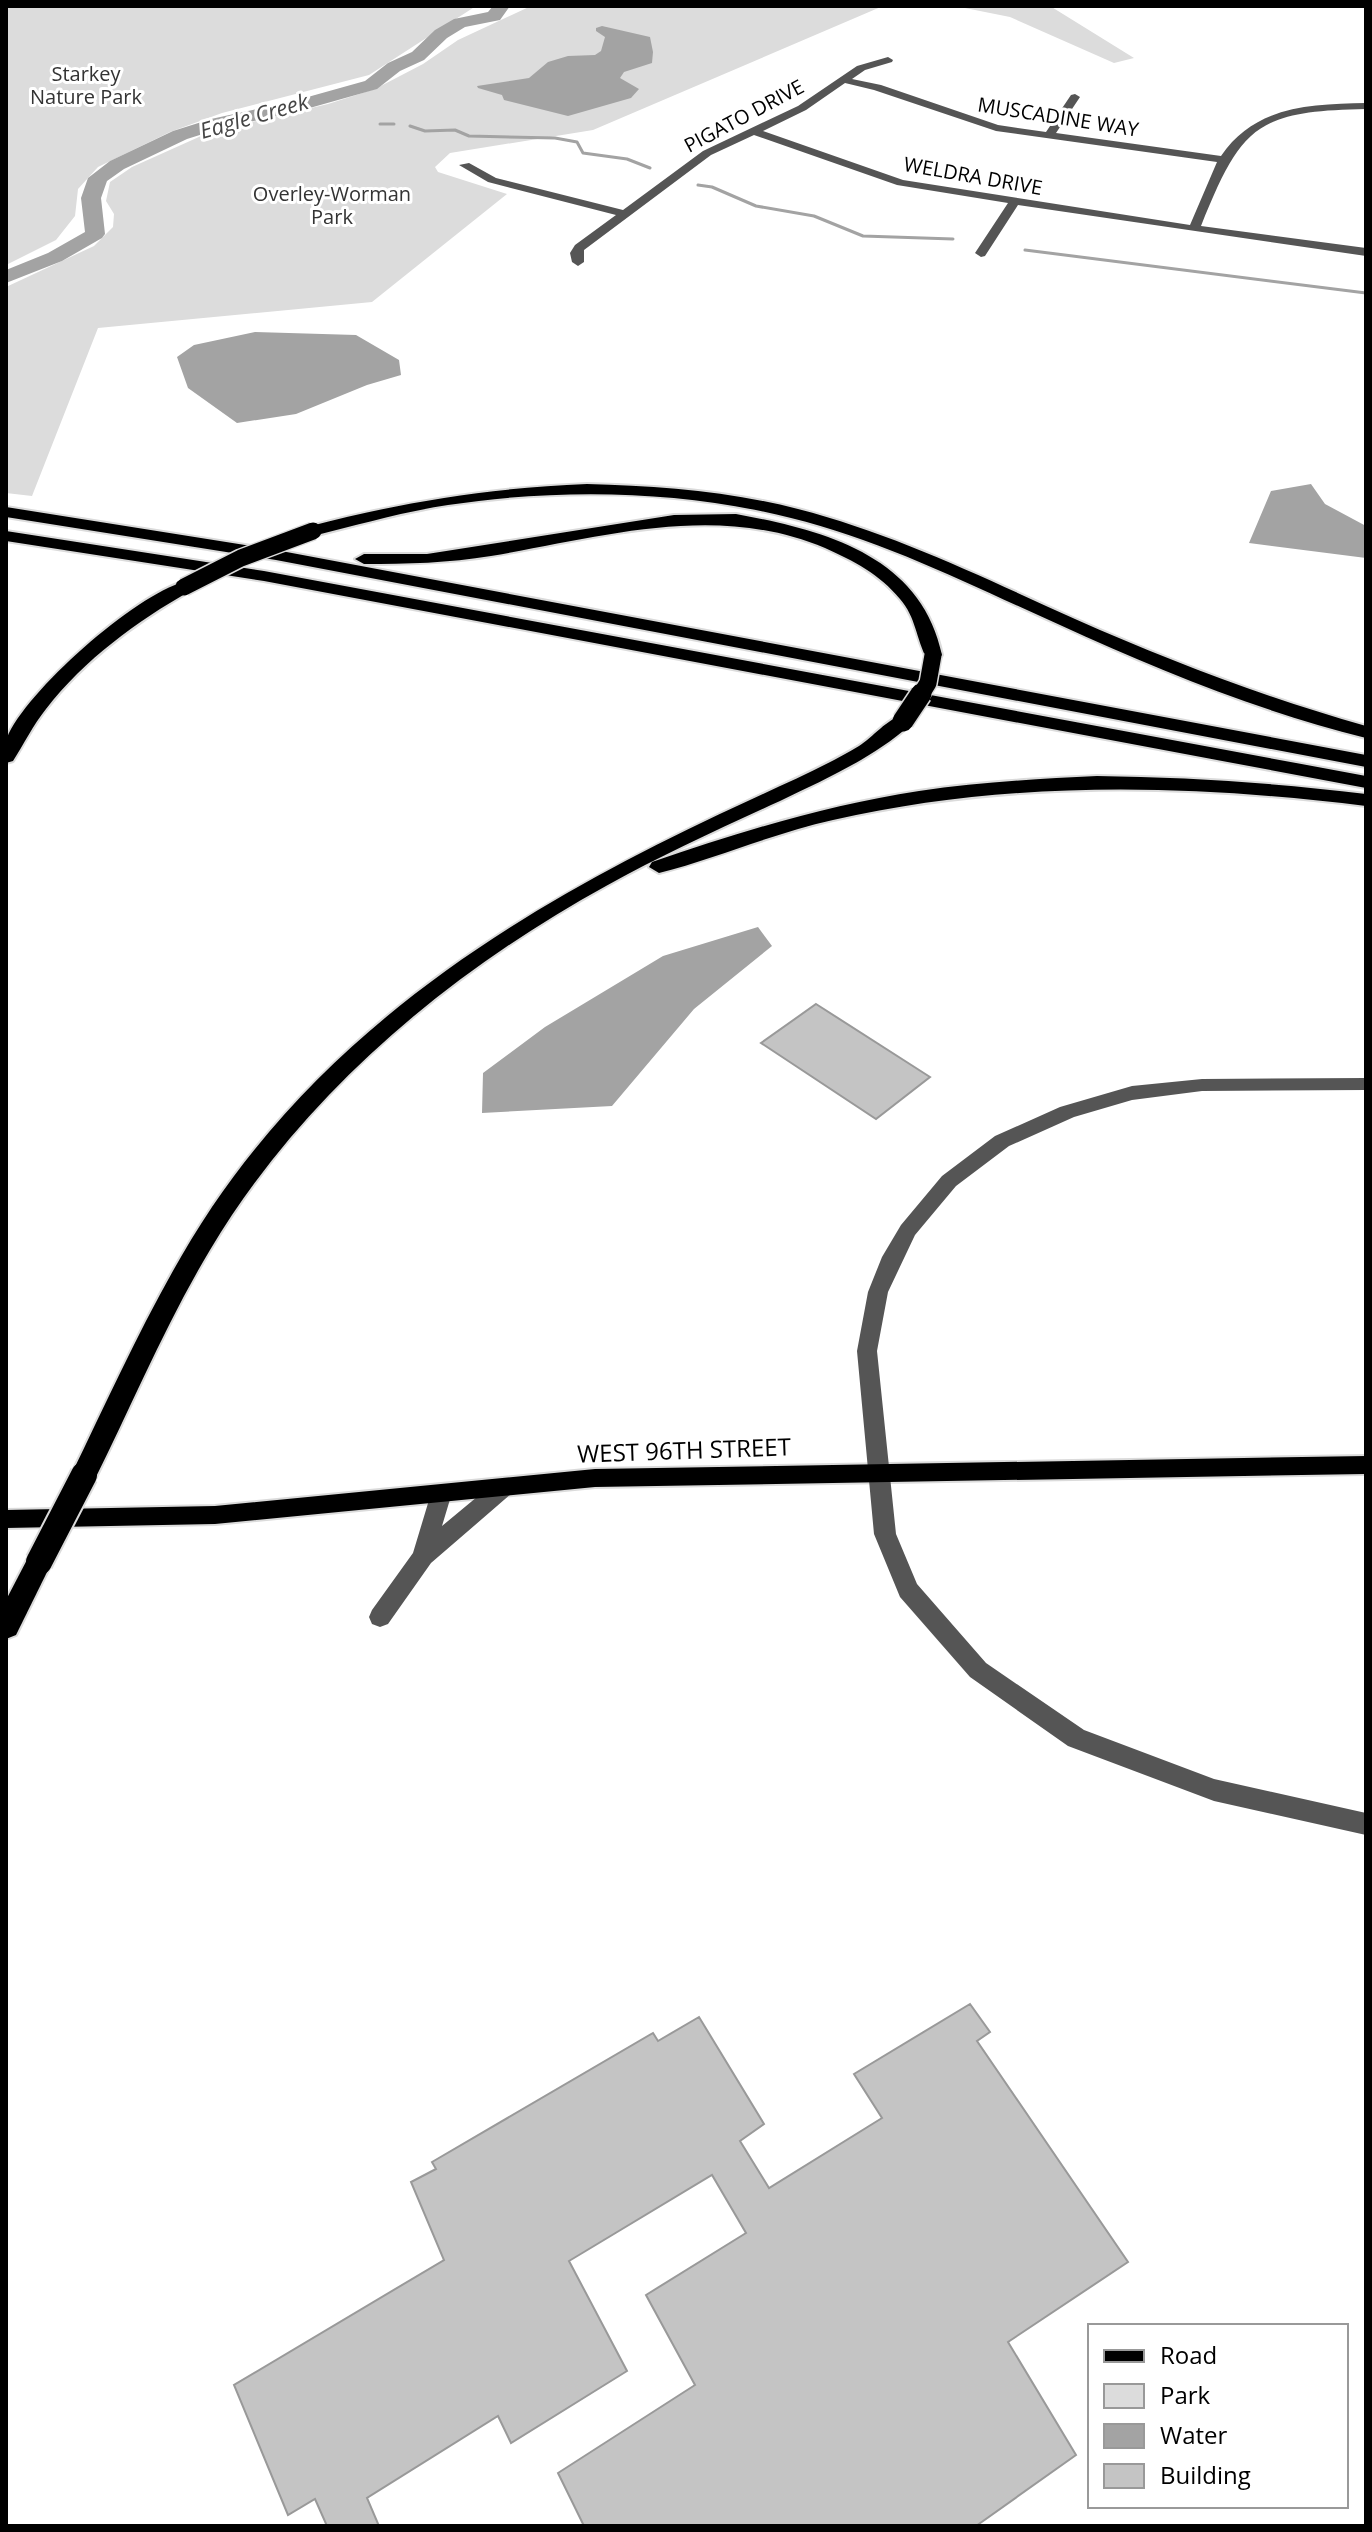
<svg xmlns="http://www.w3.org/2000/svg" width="1372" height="2532" viewBox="0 0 1372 2532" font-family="'Open Sans',sans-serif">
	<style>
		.green { fill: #dcdcdc }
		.water { fill: #a3a3a3 }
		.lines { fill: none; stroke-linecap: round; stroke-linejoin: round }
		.stream { stroke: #a3a3a3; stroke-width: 3 }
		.river { fill: #a3a3a3; fill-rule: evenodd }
		.building { fill: #c4c4c4; stroke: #999; stroke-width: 2 }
		.major-casing { stroke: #dbdbdb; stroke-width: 4 }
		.highway-casing { stroke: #dbdbdb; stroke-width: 4 }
		.minor { fill: #555; fill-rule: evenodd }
		.major { fill: #000; fill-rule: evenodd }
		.highway { fill: #000; fill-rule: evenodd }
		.highway-bridge-far2-casing { stroke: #dbdbdb; stroke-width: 20; stroke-linecap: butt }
		.highway-bridge-far1-casing { stroke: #dbdbdb; stroke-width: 24; stroke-linecap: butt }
		.highway-bridge-casing { stroke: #dbdbdb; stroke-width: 30; stroke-linecap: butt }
		.highway-bridge-far2 { stroke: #000; stroke-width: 17 }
		.highway-bridge-far1 { stroke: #000; stroke-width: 21 }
		.highway-bridge { stroke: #000; stroke-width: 26 }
		.labels { text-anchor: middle; stroke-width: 6; stroke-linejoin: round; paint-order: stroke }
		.far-park-label { font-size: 20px; fill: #333; stroke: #fff }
		.far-street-label { font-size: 20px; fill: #000; stroke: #fff }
		.far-water-label { font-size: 22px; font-style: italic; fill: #444; stroke: #fff }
		.street-label { font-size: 24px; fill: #000; stroke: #fff }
	</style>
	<rect width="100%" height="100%" fill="#fff"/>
	<g class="green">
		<path d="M6,6H476L369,75L222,113L170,132L98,167L78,189L75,216L56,240L6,265Z"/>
		<path d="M531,6H883L593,130L450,153L435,167L438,172L507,194L372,302L98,328L32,496L6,493V287L94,246L113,227L114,214L106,201L110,182L132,167L210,132L328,104L375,89L423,64L458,40Z"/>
		<path d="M955,6H1050L1134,58L1114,63L1010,17Z"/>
	</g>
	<g class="water">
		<path d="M602,26L650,37L653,52L652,63L624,72L620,78L639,89L631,98L568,116L504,100L502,95L478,88L477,86L529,78L548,62L568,56L595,55L601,51L605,37L596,31V28Z"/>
		<path d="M255,332L356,335L399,360L401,375L367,385L296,414L237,423L188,388L177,357L194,345Z"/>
		<path d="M1311,484L1325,504L1366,526V558L1249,543L1271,491Z"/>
		<path d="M758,927L772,946L694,1009L612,1106L482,1113L483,1073L545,1027L663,956Z"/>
	</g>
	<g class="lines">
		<g class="stream">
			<path d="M380,124H394"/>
			<path d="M410,126L425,131L455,130L469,136L555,138L577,142L583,153L627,159L650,168"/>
			<path d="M698,185L712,187L756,206L814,216L863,236L953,239"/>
			<path d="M1025,250L1366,293"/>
		</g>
		<path class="river" d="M493,6H510L500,20L465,27L447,38L424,60L400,71L377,89L299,111L222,128L187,139L124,169L107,181L101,198L105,234L102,238L62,261L6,283V270L48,253L85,232L81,198L88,178L110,161L173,131L211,119L290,102L365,81L388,63L412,52L435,30L454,19L488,12Z"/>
	</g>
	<g class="building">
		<path d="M816,1004L930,1077L876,1119L761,1043Z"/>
		<path d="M970,2004L990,2032L977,2041L1128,2262L1008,2342L1076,2455L976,2526H584L558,2473L695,2385L646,2295L746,2233L712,2175L569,2261L627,2371L511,2443L498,2416L367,2498L379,2526H327L315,2499L288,2515L234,2385L444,2260L411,2182L436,2169L432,2162L653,2033L658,2041L699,2017L764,2124L740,2141L769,2188L882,2118L854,2074Z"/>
	</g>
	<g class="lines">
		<g class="major-casing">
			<path id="major" d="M1366,1456V1474L595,1487L215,1524L6,1528V1510L215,1506L595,1469Z"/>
		</g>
		<g class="highway-casing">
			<g id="highway">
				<path d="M587,484C658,486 729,491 798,509C895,534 984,578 1075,619C1170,661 1266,698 1366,726V738C1261,712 1158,670 1060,625C972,586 885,541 791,518C680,490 561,488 448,505C402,512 358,525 313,536L305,531L307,527C402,502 489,488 587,484Z"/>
				<path d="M6,507L276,550L1366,755V767L276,560L6,517Z"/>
				<path d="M736,514C823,530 921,555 942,655L939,659H927C916,639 916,617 900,599C879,574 854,561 825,548C716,502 603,537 491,556C449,563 407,564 364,564L355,559L364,554H427L674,515Z"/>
				<path d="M6,531L264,571L1366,776V788L264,581L6,541Z"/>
				<path d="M184,582L193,587L190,591C136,622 85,659 46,709C33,725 24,744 13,761L6,763C6,755 5,745 7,738C25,692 136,594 184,582Z"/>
				<path d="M903,715L912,721L910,725C872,759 825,779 780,801C721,828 662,855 606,886C448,973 303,1094 210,1250C165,1325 132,1405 93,1483L84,1486L75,1483L71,1475C115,1385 156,1291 212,1207C344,1012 541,896 750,800C786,783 824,767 859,746C873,737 887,719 903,715Z"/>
				<path d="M1097,776C1187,777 1276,783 1366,794V806C1187,784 1010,780 833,820C774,833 718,858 659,873L649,867L652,862C739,832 827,805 919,791C978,782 1037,779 1097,776Z"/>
				<path d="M39,1551L48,1554L52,1562L16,1635L6,1639V1600L30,1554Z"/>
			</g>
		</g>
		<g class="minor">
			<path d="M888,57L893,60L892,62L865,70L852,79L881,85L998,125L1046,132L1071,95L1075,94L1080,97L1056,133L1221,156C1255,106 1310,104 1366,103V109C1255,111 1241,127 1201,226L1366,248V256L1018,205L985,256L981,257L975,253L1008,203L897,185L754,135L711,155L584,250V262L578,266L572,262L570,253L575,245L616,215L488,182L459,165L469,163L496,178L623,210L703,151L798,106L857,66ZM845,83L874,90L996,131L1217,162L1190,225L903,180L763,131L806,110Z"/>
			<path d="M1366,1078V1090L1202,1091L1132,1100L1074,1117L1009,1146L956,1186L915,1235L888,1292L877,1351L896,1534L917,1584L986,1663L1084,1730L1214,1779L1366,1813V1835L1214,1801L1068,1746L970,1677L900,1597L874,1534L857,1351L868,1292L882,1257L901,1225L942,1176L995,1136L1060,1107L1132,1086L1202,1079Z"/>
			<path d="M503,1479L511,1482L514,1488L511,1494L431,1563L388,1624L380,1627L372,1624L369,1617L372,1610L413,1553L432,1490L440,1487L448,1490L451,1496L442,1526L495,1482Z"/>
		</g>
		<use href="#major" class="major"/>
		<use href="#highway" class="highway"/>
		<g class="highway-bridge-far2-casing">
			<g id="highway-bridge-far2">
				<path d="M184,587L241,558L313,531"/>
				<path d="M920,696L928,683L933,655"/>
			</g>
		</g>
		<g class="highway-bridge-far1-casing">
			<path id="highway-bridge-far1" d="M903,721L921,694"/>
		</g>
		<g class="highway-bridge-casing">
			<path id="highway-bridge" d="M39,1562L84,1475"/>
		</g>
		<use href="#highway-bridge-far2" class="highway-bridge-far2"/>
		<use href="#highway-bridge-far1" class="highway-bridge-far1"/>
		<use href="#highway-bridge" class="highway-bridge"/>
	</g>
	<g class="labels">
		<g class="far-park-label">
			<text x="86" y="81">Starkey<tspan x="86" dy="23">Nature Park</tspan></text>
			<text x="332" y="201">Overley-Worman<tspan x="332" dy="23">Park</tspan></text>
		</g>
		<g class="far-street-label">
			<text transform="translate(744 116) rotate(-28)" y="7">PIGATO DRIVE</text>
			<text transform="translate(1058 117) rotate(9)" y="7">MUSCADINE WAY</text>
			<text transform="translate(973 176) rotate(10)" y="7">WELDRA DRIVE</text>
		</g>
		<g class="far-water-label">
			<text transform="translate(254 116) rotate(-16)" y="8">Eagle Creek</text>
		</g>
		<g class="street-label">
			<text transform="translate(684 1451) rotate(-2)" y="8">WEST 96TH STREET</text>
		</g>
	</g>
	<rect width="1372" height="2532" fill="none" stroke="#000000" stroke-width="16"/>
	<rect x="1088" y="2324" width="260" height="184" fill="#ffffff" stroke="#999999" stroke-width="2"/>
	<rect x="1104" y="2350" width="40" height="12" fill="#000000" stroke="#999999" stroke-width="2"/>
	<text x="1160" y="2364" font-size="24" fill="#000000">Road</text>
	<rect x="1104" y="2384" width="40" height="24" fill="#dcdcdc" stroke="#999999" stroke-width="2"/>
	<text x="1160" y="2404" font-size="24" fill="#000000">Park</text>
	<rect x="1104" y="2424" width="40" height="24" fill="#a3a3a3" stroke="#999999" stroke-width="2"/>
	<text x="1160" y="2444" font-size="24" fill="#000000">Water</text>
	<rect x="1104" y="2464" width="40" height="24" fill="#c4c4c4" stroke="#999999" stroke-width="2"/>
	<text x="1160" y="2484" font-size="24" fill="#000000">Building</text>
</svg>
